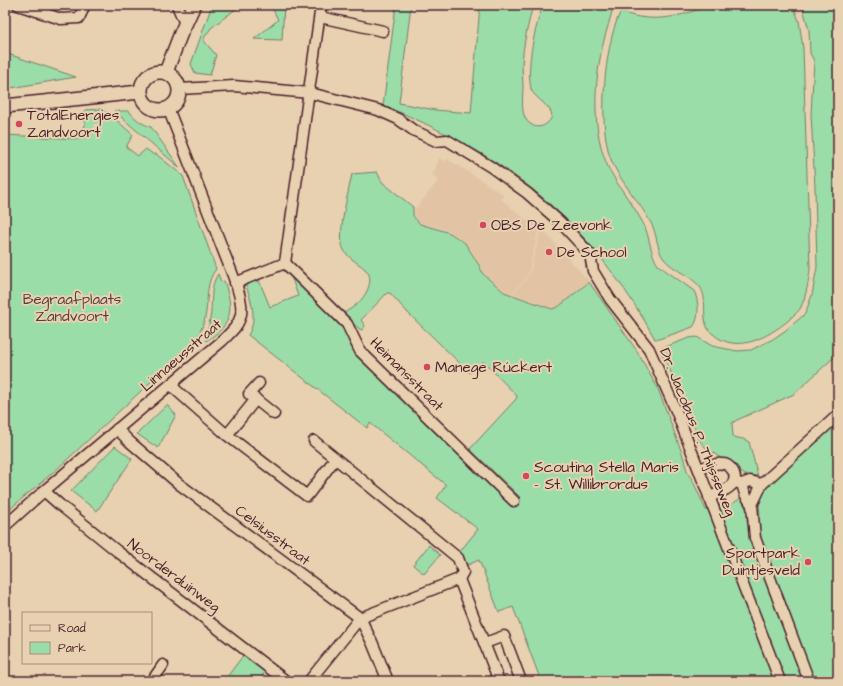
<svg xmlns="http://www.w3.org/2000/svg" width="843" height="686" viewBox="0 0 843 686" font-family="'Architects Daughter',sans-serif">
	<style>
		.built { fill: #e2c4a5 }
		.green { fill: #9bdda8; stroke: #727e6a }
		.lines { fill: none; stroke-linecap: round; stroke-linejoin: round }
		.minor-casing { stroke: #4a1f2b; stroke-width: 13 }
		.major-casing { stroke: #4a1f2b; stroke-width: 16 }
		.minor { stroke: #e8d1b0; stroke-width: 10 }
		.major { stroke: #e8d1b0; stroke-width: 13 }
		.poi-dot { fill: #d1495b; stroke: #e8d1b0; stroke-width: 1.5 }
		.labels { text-anchor: middle; stroke-width: 4; stroke-linejoin: round; paint-order: stroke }
		.poi-label { font-size: 15px; fill: #4a1f2b; stroke: #e8d1b0; text-anchor: start }
		.park-label { font-size: 15px; fill: #563c3e; stroke: #e8d1b0 }
		.street-label { font-size: 15px; fill: #4a1f2b; stroke: #e8d1b0 }
	</style>
	<rect width="100%" height="100%" fill="#e8d1b0"/>
	<filter id="ink" filterUnits="userSpaceOnUse"><feTurbulence type="fractalNoise" baseFrequency=".025" numOctaves="2"/><feDisplacementMap in="SourceGraphic" scale="8" xChannelSelector="R" yChannelSelector="G"/><feConvolveMatrix kernelMatrix="1 2 1 2 8 2 1 2 1" color-interpolation-filters="sRGB"/></filter>
	<g filter="url(#ink)">
		<g class="built">
			<path d="M439,158L445,162L447,159L469,172L504,195L501,199L530,223L532,220L539,227L528,276L512,294L504,291L484,273L480,264L465,242L451,232L420,223L414,215L415,209L438,181L433,175Z"/>
			<path d="M541,228L589,281L558,307L552,308L513,294L529,276Z"/>
		</g>
		<g class="green">
			<path d="M212,5H241L211,28L204,38V41L216,55L210,75L195,73L191,64Z"/>
			<path d="M271,5H284L282,40L254,39L278,20Z"/>
			<path d="M396,5H411L399,103L435,110L471,113L480,5H533C528,25 523,44 522,65C522,72 523,79 523,86C523,98 519,118 532,125C536,128 542,127 546,124C564,111 534,100 531,89C526,64 535,28 543,5L613,6C611,18 606,31 603,44C594,83 591,131 609,169C619,188 633,204 643,223C650,236 650,254 658,265L694,291C699,301 700,318 693,327L659,339H655C604,247 539,180 444,133C424,123 404,113 383,106Z"/>
			<path d="M635,5H682L658,10Z"/>
			<path d="M709,5H793L799,21L803,48L810,269C809,280 806,296 801,307C799,312 792,316 789,320C768,337 737,355 713,334C698,323 710,301 700,287C692,276 673,270 664,259C657,251 657,233 651,223C639,201 622,184 612,162C597,128 604,46 620,13L622,12C651,24 682,17 709,5Z"/>
			<path d="M802,5H838V357L832,359L794,394L737,420L732,423L733,437L743,439L749,442L758,476L745,475L705,447L699,440L686,404L660,349L689,338L697,337L712,346L737,351L751,350L773,339L786,330L805,314L812,295L817,267L815,187L811,114L814,61L810,53L809,30Z"/>
			<path d="M5,53L76,77L5,89Z"/>
			<path d="M101,109L111,115L133,135L126,147L138,156L146,149L154,155L156,154L183,176L216,269C206,281 208,297 206,312C205,322 201,330 197,339L57,469L5,513V135L80,139L85,125V110Z"/>
			<path d="M114,111H129C135,119 142,124 151,127L180,168Z"/>
			<path d="M377,172L382,182L413,207V216L420,224L450,233L465,243L479,265L483,274L504,292L552,309L558,307L589,282L637,351L658,389L682,453L688,474L692,479L706,510L716,505L729,506L741,498L748,512L747,520L753,541L805,681H541L513,607L499,612L479,560L463,567L458,554L478,529L437,498L446,485L370,423L367,428L248,335C258,320 251,299 245,283L258,278L270,307L298,296L291,276L343,327L351,347L495,491L517,500L520,497L470,449L516,399L517,396L484,362H482L470,373L408,313L390,293H387L361,320L365,326L362,330C357,329 349,318 344,313C348,310 353,308 357,304C366,296 376,279 365,269C356,261 345,257 342,245C339,225 348,195 352,174Z"/>
			<path d="M218,274L221,282L224,281C234,309 233,325 206,341C206,333 209,327 210,319C213,304 209,287 218,274Z"/>
			<path d="M167,405L176,415L158,448L137,434Z"/>
			<path d="M838,418V681H812L765,556L756,526L760,514L759,505L767,484L778,477Z"/>
			<path d="M115,446L132,459L97,511L71,491Z"/>
			<path d="M429,545L440,555L424,574L413,565Z"/>
			<path d="M245,653L267,670L258,681H224Z"/>
		</g>
		<g class="lines">
			<g class="minor-casing">
				<g id="minor">
					<path d="M18,5L61,19L79,18L85,5"/>
					<path d="M177,5L185,24"/>
					<path d="M320,17L383,31"/>
					<path d="M179,89L234,86L310,93L378,110L398,119L413,130L436,141L447,140L491,167L527,193L560,222L590,254L593,271L610,299L649,349L677,413L780,681"/>
					<path d="M285,263L347,324L360,351L514,501"/>
					<path d="M285,263L321,5"/>
					<path d="M235,283L285,263"/>
					<path d="M259,383L249,394L274,414"/>
					<path d="M171,384L176,390L227,435L307,496L335,459"/>
					<path d="M117,429L130,442L179,484L360,618L372,642L388,681"/>
					<path d="M227,435L256,399"/>
					<path d="M314,441L458,558L463,572L459,579"/>
					<path d="M699,469C706,467 715,462 723,464C727,464 731,468 733,471C741,486 720,493 709,497"/>
					<path d="M734,482L742,484L745,494L752,505L755,538L809,681"/>
					<path d="M742,484L750,481L762,484"/>
					<path d="M44,491L60,505L117,551L286,681"/>
					<path d="M752,505L762,484L838,415"/>
					<path d="M5,526L44,491L222,341C230,333 239,326 241,314C244,298 229,266 223,250C205,203 187,156 168,108"/>
					<path d="M485,643L504,636L521,681"/>
					<path d="M152,681L163,665"/>
					<path d="M309,681L360,618L459,579L499,681"/>
				</g>
			</g>
			<g class="major-casing">
				<g id="major">
					<circle cx="160" cy="91" r="19"/>
					<path d="M166,72L181,33L194,5"/>
					<path d="M5,106L140,92"/>
				</g>
			</g>
			<use href="#minor" class="minor"/>
			<use href="#major" class="major"/>
		</g>
	</g>
	<g class="poi-dot">
		<circle cx="19" cy="124" r="4"/>
		<circle cx="483" cy="225" r="4"/>
		<circle cx="549" cy="252" r="4"/>
		<circle cx="427" cy="367" r="4"/>
		<circle cx="526" cy="476" r="4"/>
		<circle cx="808" cy="562" r="4"/>
	</g>
	<g class="labels">
		<g class="poi-label">
			<text x="27" y="120">TotalEnergies<tspan x="27" dy="17">Zandvoort</tspan></text>
			<text x="491" y="230">OBS De Zeevonk</text>
			<text x="557" y="257">De School</text>
			<text x="435" y="372">Manege Rúckert</text>
			<text x="534" y="472">Scouting Stella Maris<tspan x="534" dy="17">- St. Willibrordus</tspan></text>
			<text x="800" y="558" text-anchor="end">Sportpark<tspan x="800" dy="17">Duintjesveld</tspan></text>
		</g>
		<g class="park-label">
			<text x="72" y="304">Begraafplaats<tspan x="72" dy="17">Zandvoort</tspan></text>
		</g>
		<g class="street-label">
			<text transform="translate(181 355) rotate(-41)" y="5">Linnaeusstraat</text>
			<text transform="translate(407 374) rotate(45)" y="5">Heimansstraat</text>
			<text transform="translate(698 432) rotate(68)" y="5">Dr. Jacobus P. Thijsseweg</text>
			<text transform="translate(273 535) rotate(37)" y="5">Celsiusstraat</text>
			<text transform="translate(174 575) rotate(37)" y="5">Noorderduinweg</text>
		</g>
	</g>
	<rect width="843" height="686" fill="none" stroke="#e8d1b0" stroke-width="20"/>
	<rect x="10" y="10" width="823" height="666" fill="none" stroke="#4a1f2b" stroke-width="1.5" filter="url(#ink)"/>
	<rect x="22" y="612" width="130" height="52" fill="#e8d1b0" stroke="#a98a7b"/>
	<rect x="30" y="625" width="20" height="6" fill="#e8d1b0" stroke="#a98a7b"/>
	<text x="58" y="632" font-size="12" fill="#4a1f2b">Road</text>
	<rect x="30" y="642" width="20" height="12" fill="#9bdda8" stroke="#a98a7b"/>
	<text x="58" y="652" font-size="12" fill="#4a1f2b">Park</text>
</svg>
